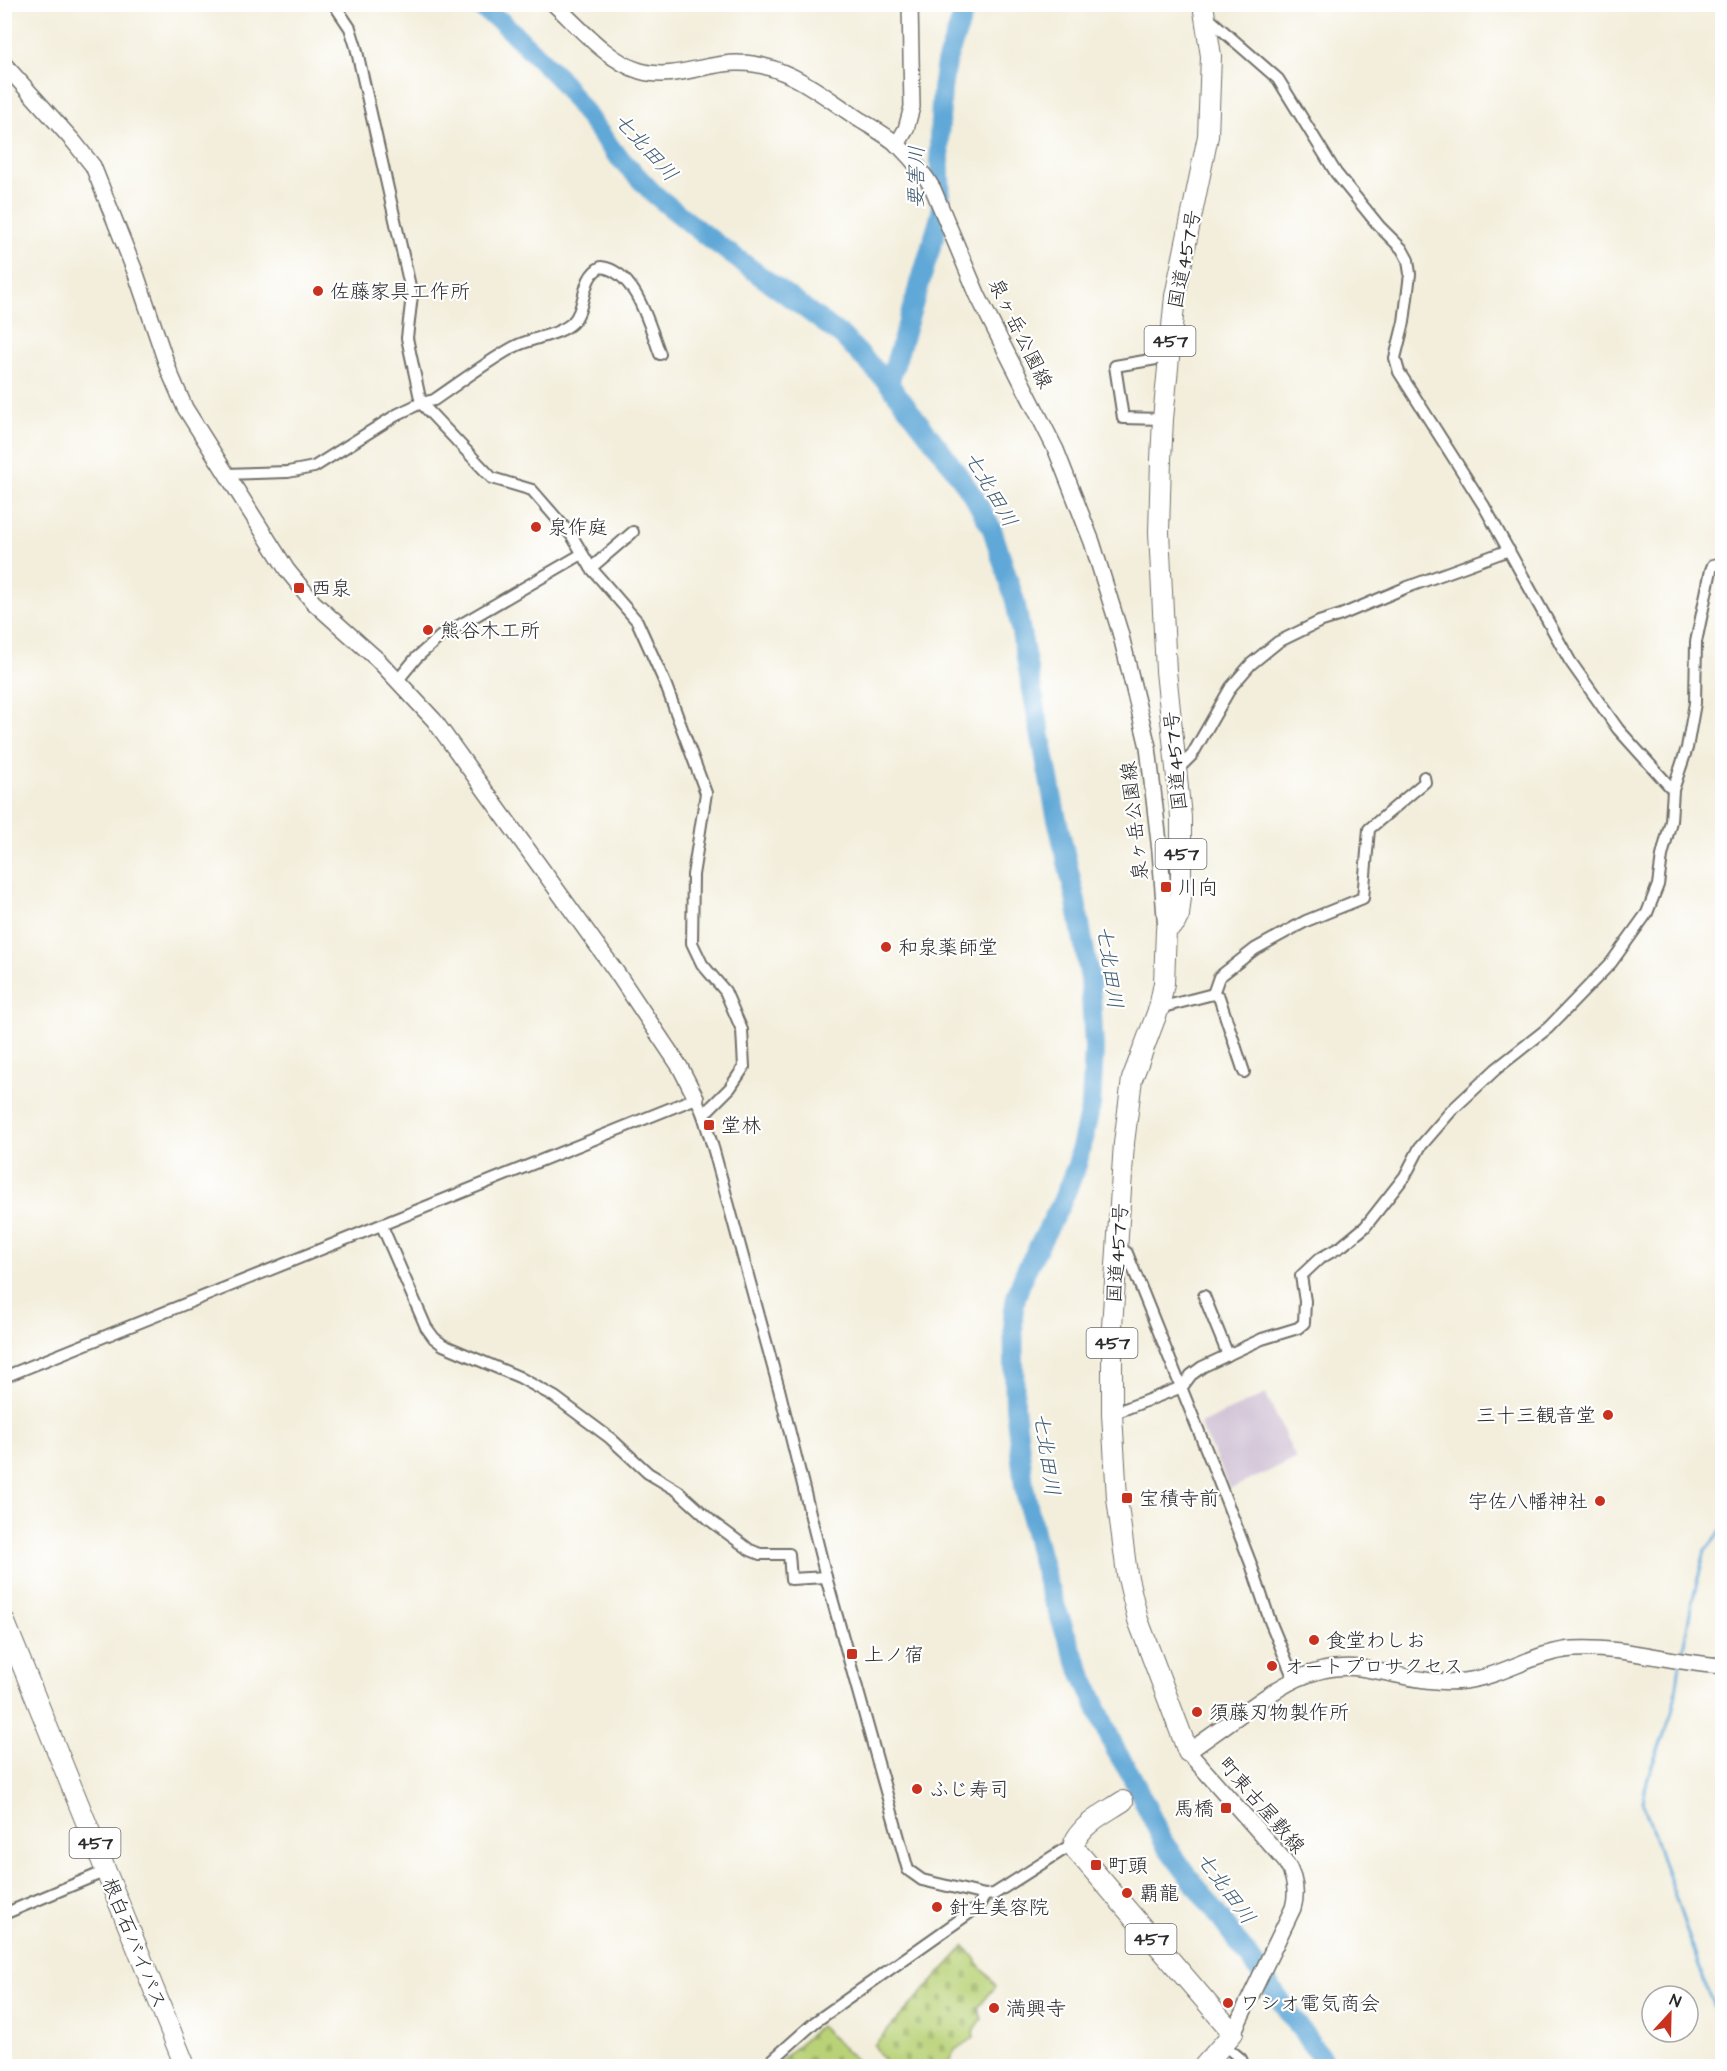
<svg xmlns="http://www.w3.org/2000/svg" width="1727" height="2071" viewBox="0 0 1727 2071" font-family="'Architects Daughter','Klee One',sans-serif">
	<style>
		.industrial { fill: #cdbed2 }
		.cemetery { fill: url(#cemetery-stones); stroke: #727e51; stroke-width: 1.5 }
		.lines { fill: none; stroke-linecap: round; stroke-linejoin: round }
		.stream { stroke: #60a8d7; stroke-width: 3 }
		.river { stroke: #60a8d7; stroke-width: 20 }
		.street-casing { stroke: #716f69; stroke-width: 14 }
		.secondary-casing { stroke: #716f69; stroke-width: 18 }
		.highway-casing { stroke: #716f69; stroke-width: 22 }
		.street { stroke: #fff; stroke-width: 10 }
		.secondary { stroke: #fff; stroke-width: 15 }
		.highway { stroke: #fff; stroke-width: 20 }
		.poi-dot { fill: #c8321e; stroke: #fff; stroke-width: 2 }
		.labels { text-anchor: middle; stroke-width: 4.5; stroke-linejoin: round; paint-order: stroke }
		.shield { fill: #fff; stroke: #6b6b6b; stroke-width: 1.5 }
		.shield-label { font-size: 18px; font-weight: bold; fill: #2b2b2b }
		.street-label { font-size: 20px; fill: #2b2b2b; stroke: #fff }
		.poi-label { font-size: 20px; fill: #2b2b2b; stroke: #fff; text-anchor: start }
		.water-label { font-size: 21px; font-style: italic; fill: #405d70; stroke: #fff }
	</style>
	<defs>
		<pattern id="cemetery-stones" width="16" height="16" patternUnits="userSpaceOnUse" patternTransform="scale(1.5)"><rect width="16" height="16" fill="#b9d277"/><path d="M2 7V4a2 2 0 0 1 4 0v3zM10 15v-3a2 2 0 0 1 4 0v3z" fill="#9fb467"/></pattern>
	</defs>
	<rect width="100%" height="100%" fill="#fff"/>
	<filter id="ink" filterUnits="userSpaceOnUse"><feTurbulence type="fractalNoise" baseFrequency=".0167" numOctaves="2"/><feDisplacementMap in="SourceGraphic" scale="12" xChannelSelector="R" yChannelSelector="G"/><feConvolveMatrix kernelMatrix="1 2 1 2 8 2 1 2 1" color-interpolation-filters="sRGB"/></filter>
	<filter id="wash" filterUnits="userSpaceOnUse"><feTurbulence type="fractalNoise" baseFrequency=".008" numOctaves="4" result="noise"/><feDisplacementMap in="SourceGraphic" scale="24" xChannelSelector="R" yChannelSelector="G"/><feGaussianBlur stdDeviation="1.35" result="paint"/><feColorMatrix in="noise" values="0 0 0 0 0 0 0 0 0 0 0 0 0 0 0 0 0 1.4 0 .05"/><feComposite in="paint" operator="in"/></filter>
	<g filter="url(#wash)">
		<rect width="100%" height="100%" fill="#f3eedb"/>
		<path class="industrial" d="M1266,1394L1296,1459L1230,1489L1200,1424Z"/>
		<g class="cemetery">
			<path d="M965,1946L996,1986L978,2008L982,2019L973,2032L974,2037L955,2050L948,2063L952,2066H887L874,2045Z"/>
			<path d="M820,2026L862,2066H772L776,2064Z"/>
		</g>
		<g class="lines">
			<g class="stream">
				<path d="M1682,1655L1692,1602L1705,1551L1722,1530"/>
				<path d="M1680,1664C1677,1682 1676,1702 1670,1719C1660,1748 1646,1772 1643,1803L1709,1995L1722,2027"/>
			</g>
			<g class="river">
				<path d="M475,4L502,22L559,78L614,152L654,194L697,229L842,336L889,384L945,456L974,497L992,529L1015,601L1055,810L1075,897L1090,979L1094,1048L1091,1105L1077,1165L1061,1204L1025,1272L1016,1297L1013,1316L1015,1407L1024,1486L1034,1532L1048,1586L1071,1648L1115,1749L1132,1777L1164,1843L1252,1961L1327,2066"/>
				<path d="M889,384L941,214L939,137L942,89L946,63L967,4"/>
			</g>
		</g>
	</g>
	<g filter="url(#ink)">
		<g class="lines">
			<g class="street-casing">
				<g id="street">
					<path d="M334,4L350,28L356,47L412,295L407,338L421,403L492,478L532,490L572,536L591,568L637,621L665,683L706,793L693,875L692,943L702,964L725,991L742,1030L744,1067L730,1088L703,1115"/>
					<path d="M1206,16L1278,79L1336,173L1379,226L1402,249L1408,260L1410,274L1404,322L1395,358L1399,372L1484,506L1570,661L1618,729L1673,790"/>
					<path d="M1163,419L1123,418L1115,366L1168,357"/>
					<path d="M226,474L288,472L314,467L398,414L421,403L434,400C459,383 485,363 512,348C529,338 558,336 572,323C587,309 580,277 601,267C636,271 649,325 660,354"/>
					<path d="M591,568L633,532"/>
					<path d="M398,680L416,658L441,636L582,554"/>
					<path d="M1176,771L1192,755L1231,687L1251,664L1278,642L1319,622L1341,615L1405,588L1509,550"/>
					<path d="M1213,994L1219,977L1255,949L1306,921L1363,898L1369,829L1425,782L1424,777"/>
					<path d="M1159,1008L1213,994L1219,997L1244,1072"/>
					<path d="M382,1226L426,1327L434,1338L443,1345L519,1377L555,1397L610,1438L648,1473L678,1491L711,1521L750,1550L760,1554H789L791,1579L826,1577"/>
					<path d="M1118,1246L1127,1253L1210,1459L1251,1564L1270,1621L1294,1679"/>
					<path d="M1204,1296L1228,1355"/>
					<path d="M4,1377L696,1098L703,1115L714,1151L779,1389L826,1577L908,1870L922,1880L985,1895L994,1894L1074,1843"/>
					<path d="M1112,1414L1182,1387L1191,1375L1202,1367L1262,1339L1298,1328L1304,1323L1305,1301L1301,1276L1319,1259L1342,1246L1365,1227L1405,1176L1420,1147L1452,1110L1496,1069L1548,1028L1611,963L1647,913L1658,885L1662,856L1671,821L1673,790L1687,748L1695,703L1696,642L1711,570L1713,565L1722,563"/>
					<path d="M4,1914L106,1871"/>
					<path d="M1224,2045L1241,2059L1244,2066"/>
					<path d="M761,2066L769,2063L815,2022L978,1907L985,1895"/>
					<path d="M1719,2066L1722,2064"/>
				</g>
			</g>
			<g class="secondary-casing">
				<g id="secondary">
					<path d="M554,4C578,26 609,62 640,71C674,81 706,62 739,63C785,63 821,94 857,118C871,127 887,135 899,146C912,159 924,173 933,189L978,296L1056,450L1092,542L1120,632L1148,747L1160,851L1166,930"/>
					<path d="M4,64L74,142L93,166L136,274L169,371L185,408L287,570L313,602L378,660L434,720L617,973L680,1067L696,1098"/>
					<path d="M897,145L906,129L912,107L910,4"/>
					<path d="M1233,2033L1293,1908C1298,1891 1294,1875 1285,1861L1188,1752C1205,1740 1223,1727 1240,1715C1276,1689 1312,1662 1360,1668C1395,1673 1428,1685 1464,1681C1502,1677 1534,1652 1573,1649C1623,1646 1673,1663 1722,1666"/>
				</g>
			</g>
			<g class="highway-casing">
				<g id="highway">
					<path d="M4,1620L185,2066"/>
					<path d="M1188,1752L1138,1620L1127,1574L1117,1498L1112,1414V1327L1124,1143L1132,1079L1159,1008L1164,983L1166,930L1175,923L1179,915L1181,897V817L1166,671L1159,532L1161,460L1163,419L1175,296L1208,136L1211,56L1203,4"/>
					<path d="M1123,1801C1105,1813 1083,1823 1074,1843L1075,1849L1233,2033L1204,2066"/>
				</g>
			</g>
			<use href="#street" class="street"/>
			<use href="#secondary" class="secondary"/>
			<use href="#highway" class="highway"/>
		</g>
	</g>
	<g class="poi-dot">
		<circle cx="318" cy="291" r="6"/>
		<circle cx="536" cy="527" r="6"/>
		<rect x="293" y="582" width="12" height="12" rx="3"/>
		<circle cx="428" cy="630" r="6"/>
		<rect x="1160" y="881" width="12" height="12" rx="3"/>
		<circle cx="886" cy="947" r="6"/>
		<rect x="703" y="1119" width="12" height="12" rx="3"/>
		<circle cx="1608" cy="1415" r="6"/>
		<rect x="1121" y="1492" width="12" height="12" rx="3"/>
		<circle cx="1600" cy="1501" r="6"/>
		<circle cx="1314" cy="1640" r="6"/>
		<rect x="846" y="1648" width="12" height="12" rx="3"/>
		<circle cx="1272" cy="1666" r="6"/>
		<circle cx="1197" cy="1712" r="6"/>
		<circle cx="917" cy="1789" r="6"/>
		<rect x="1220" y="1802" width="12" height="12" rx="3"/>
		<rect x="1090" y="1859" width="12" height="12" rx="3"/>
		<circle cx="1127" cy="1893" r="6"/>
		<circle cx="937" cy="1907" r="6"/>
		<circle cx="1228" cy="2003" r="6"/>
		<circle cx="994" cy="2008" r="6"/>
	</g>
	<g class="labels">
		<g class="shield">
			<rect x="1144.5" y="326" width="51" height="30" rx="4.5"/>
			<rect x="1155.5" y="839" width="51" height="30" rx="4.5"/>
			<rect x="1086.5" y="1328" width="51" height="30" rx="4.5"/>
			<rect x="69.5" y="1828" width="51" height="30" rx="4.5"/>
			<rect x="1125.5" y="1924" width="51" height="30" rx="4.5"/>
		</g>
		<g class="shield-label">
			<text x="1170" y="347">457</text>
			<text x="1181" y="860">457</text>
			<text x="1112" y="1349">457</text>
			<text x="95" y="1849">457</text>
			<text x="1151" y="1945">457</text>
		</g>
		<g class="street-label">
			<text transform="translate(1184 259) rotate(-79)" y="7">国道457号</text>
			<text transform="translate(1021 333) rotate(64)" y="7">泉ヶ岳公園線</text>
			<text transform="translate(1175 761) rotate(-95)" y="7">国道457号</text>
			<text transform="translate(1134 821) rotate(-96)" y="7">泉ヶ岳公園線</text>
			<text transform="translate(1117 1253) rotate(-86)" y="7">国道457号</text>
			<text transform="translate(1262 1805) rotate(49)" y="7">町東古屋敷線</text>
			<text transform="translate(135 1943) rotate(68)" y="7">根白石バイパス</text>
		</g>
		<g class="poi-label">
			<text x="330" y="298">佐藤家具工作所</text>
			<text x="548" y="534">泉作庭</text>
			<text x="311" y="595">西泉</text>
			<text x="440" y="637">熊谷木工所</text>
			<text x="1178" y="894">川向</text>
			<text x="898" y="954">和泉薬師堂</text>
			<text x="721" y="1132">堂林</text>
			<text x="1596" y="1422" text-anchor="end">三十三観音堂</text>
			<text x="1139" y="1505">宝積寺前</text>
			<text x="1588" y="1508" text-anchor="end">宇佐八幡神社</text>
			<text x="1326" y="1647">食堂わしお</text>
			<text x="864" y="1661">上ノ宿</text>
			<text x="1284" y="1673">オートプロサクセス</text>
			<text x="1209" y="1719">須藤刃物製作所</text>
			<text x="929" y="1796">ふじ寿司</text>
			<text x="1214" y="1815" text-anchor="end">馬橋</text>
			<text x="1108" y="1872">町頭</text>
			<text x="1139" y="1900">覇龍</text>
			<text x="949" y="1914">針生美容院</text>
			<text x="1240" y="2010">ワシオ電気商会</text>
			<text x="1006" y="2015">満興寺</text>
		</g>
		<g class="water-label">
			<text transform="translate(646 147) rotate(48)" y="7">七北田川</text>
			<text transform="translate(916 177) rotate(-89)" y="7">要害川</text>
			<text transform="translate(991 489) rotate(60)" y="7">七北田川</text>
			<text transform="translate(1110 967) rotate(82)" y="7">七北田川</text>
			<text transform="translate(1047 1454) rotate(82)" y="7">七北田川</text>
			<text transform="translate(1226 1888) rotate(54)" y="7">七北田川</text>
		</g>
	</g>
	<rect width="1727" height="2071" fill="none" stroke="#fff" stroke-width="24"/>
	<g transform="translate(1670 2014) rotate(22)"><circle r="28" fill="#ffffff" stroke="#aaaaaa" stroke-width="1.5"/>
	<path d="M0-4.5L10 22L0 15L-10 22Z" fill="#c8321e"/>
	<text y="-9" font-size="16" font-weight="bold" text-anchor="middle" fill="#2b2b2b">N</text>
	</g>
</svg>
